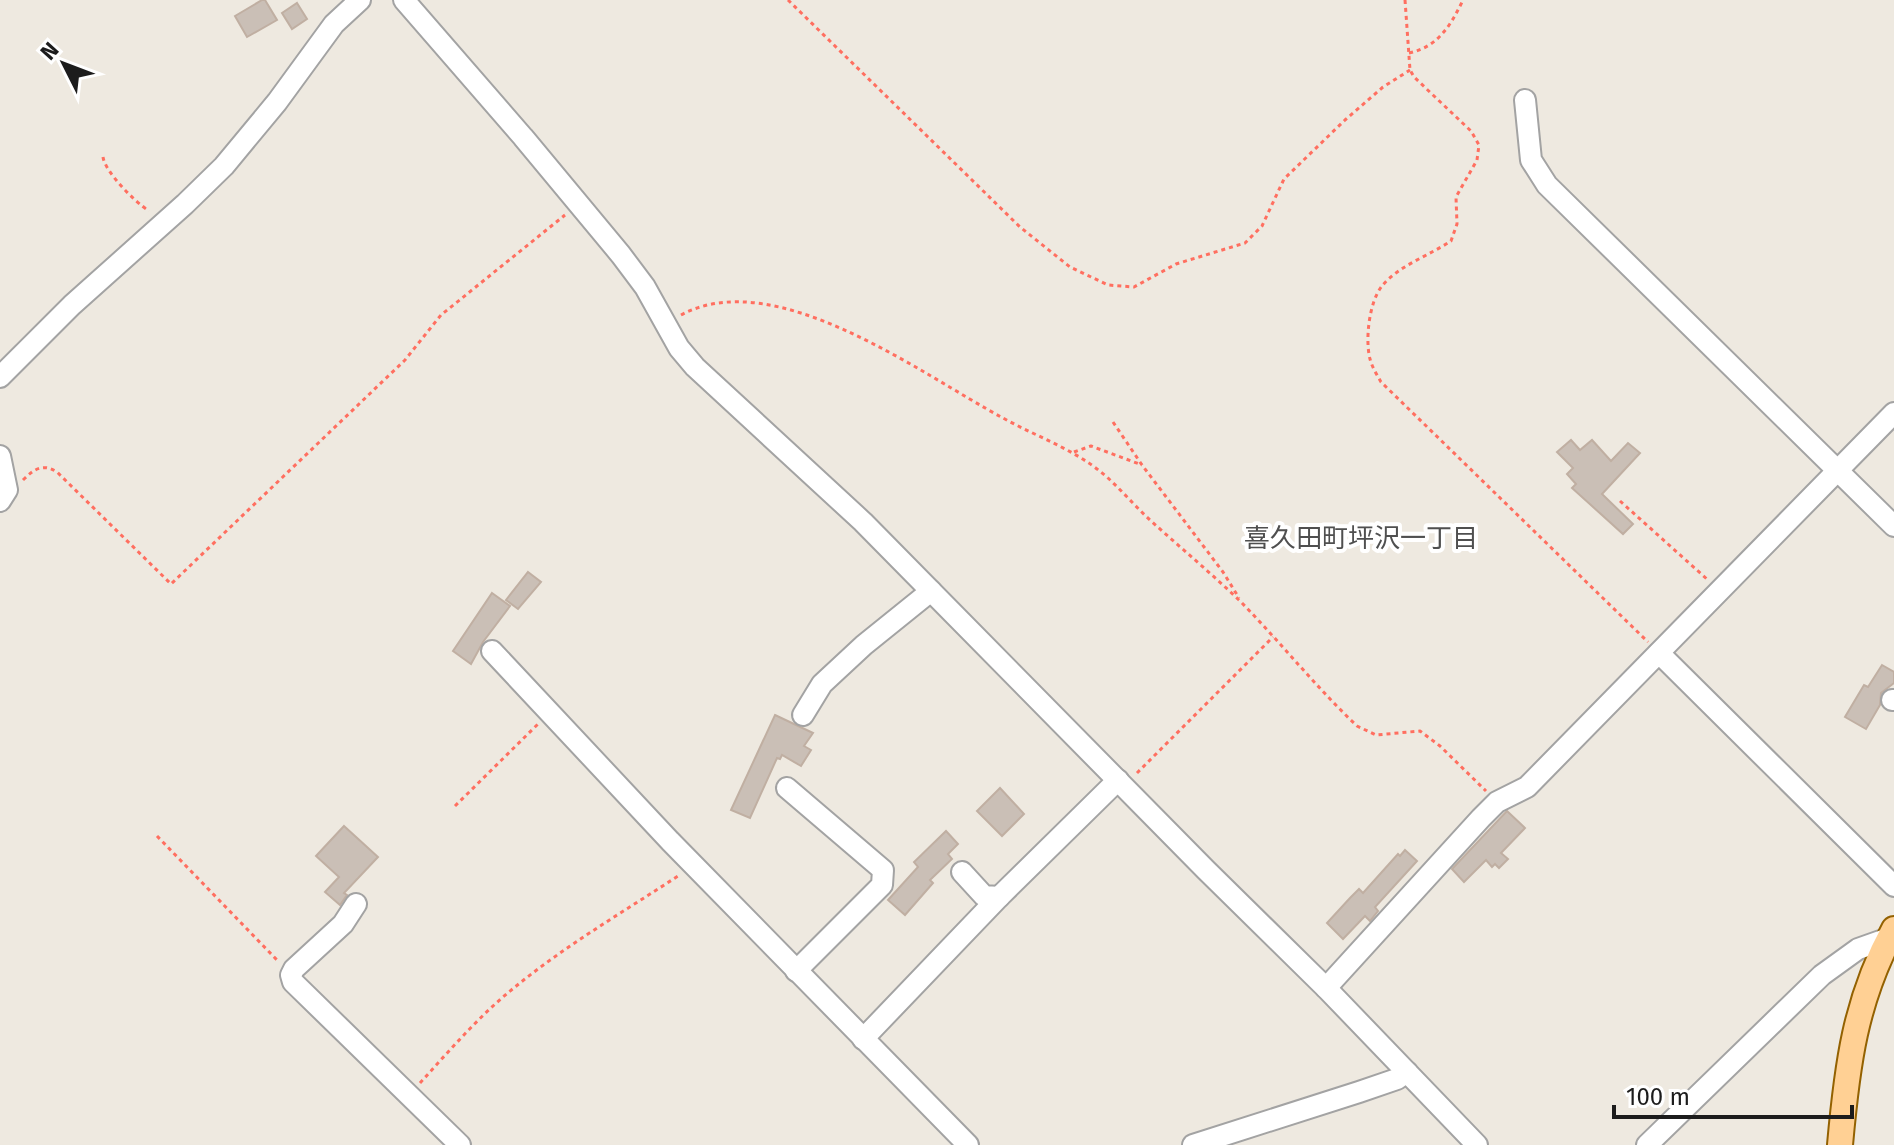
<svg xmlns="http://www.w3.org/2000/svg" width="1894" height="1145" viewBox="0 0 1894 1145" font-family="'Fira Sans','Noto Sans JP',sans-serif">
	<style>
		.building { fill: #cabfb6; stroke: #c0afa2; stroke-width: 2 }
		.lines { fill: none; stroke-linecap: round; stroke-linejoin: round }
		.minor-casing { stroke: #a3a3a3; stroke-width: 24 }
		.major-casing { stroke: #936100; stroke-width: 28 }
		.path { stroke: #ff6f60; stroke-width: 3; stroke-dasharray: 4 4; stroke-linecap: butt }
		.minor { stroke: #fff; stroke-width: 20 }
		.major { stroke: #ffd094; stroke-width: 24 }
		.labels { text-anchor: middle; stroke-width: 8; stroke-linejoin: round; paint-order: stroke }
		.neighbourhood-label { font-size: 26px; fill: #4f4f4f; stroke: #fff }
	</style>
	<rect width="100%" height="100%" fill="#eee9e0"/>
	<g class="building">
		<path d="M262,0H265L277,20L247,37L235,16Z"/>
		<path d="M297,3L307,19L292,29L282,13Z"/>
		<path d="M1571,440L1580,450L1592,440L1611,461L1628,443L1640,453L1602,494L1633,524L1623,534L1572,488L1576,484L1567,474L1573,468L1557,452Z"/>
		<path d="M528,572L541,582L518,609L506,600Z"/>
		<path d="M492,593L510,606L483,642L471,664L453,651Z"/>
		<path d="M1882,665L1894,672V683L1881,693L1880,705L1866,729L1845,717L1864,685L1868,687Z"/>
		<path d="M775,715L813,733L804,746L811,750L801,766L782,755L780,759L777,758L750,818L731,810Z"/>
		<path d="M1000,788L1024,814L1002,836L977,811Z"/>
		<path d="M1507,811L1525,828L1501,853L1508,859L1499,868L1495,864L1492,867L1486,860L1464,882L1452,869Z"/>
		<path d="M344,826L378,857L344,893L347,895L340,905L325,892L339,877L316,856Z"/>
		<path d="M946,831L958,844L948,854L952,859L930,880L933,883L905,915L888,900L918,867L914,862Z"/>
		<path d="M1405,850L1417,861L1375,907L1378,911L1370,921L1365,916L1343,939L1327,923L1350,898L1359,889L1363,893L1398,854L1400,856Z"/>
	</g>
	<g class="lines">
		<g class="minor-casing">
			<g id="minor">
				<path d="M404,0L523,137L621,255L645,287L679,348L695,367L863,522L1206,870L1326,988L1477,1145"/>
				<path d="M1525,100L1531,160L1547,185L1894,526"/>
				<path d="M0,377L72,305L185,204L224,166L277,102L334,24L360,0"/>
				<path d="M0,456L7,490L0,501"/>
				<path d="M492,651L670,841L968,1145"/>
				<path d="M1659,653L1894,886"/>
				<path d="M1892,700H1894"/>
				<path d="M803,715L822,684L864,645L931,591"/>
				<path d="M787,788L883,870L882,885L796,971"/>
				<path d="M962,872L984,896L999,897"/>
				<path d="M356,904L343,924L294,969L291,975L293,982L460,1145"/>
				<path d="M1326,988L1481,818L1497,802L1527,787L1894,413"/>
				<path d="M863,1039L999,897L1118,780"/>
				<path d="M1193,1145L1359,1092L1397,1079L1407,1072"/>
				<path d="M1647,1145L1822,975L1858,949L1889,938"/>
			</g>
		</g>
		<g class="major-casing">
			<path id="major" d="M1840,1145C1847,1066 1855,1000 1894,929"/>
		</g>
		<g class="path">
			<path d="M788,0L1020,227L1070,267L1108,285L1134,287L1176,264L1245,243L1262,226L1284,179L1345,120L1383,87L1410,70"/>
			<path d="M1405,0L1410,70L1414,77L1471,131L1479,145L1477,160L1456,197L1457,224L1451,241C1430,255 1398,266 1382,286C1369,302 1365,340 1370,359C1372,367 1377,375 1381,382L1648,642"/>
			<path d="M1409,53C1438,47 1451,25 1463,0"/>
			<path d="M103,157C105,172 135,202 149,211"/>
			<path d="M681,315C775,264 921,374 1003,418C1039,438 1077,450 1108,478C1123,492 1136,507 1151,521C1181,548 1212,574 1241,602C1281,643 1316,687 1357,726L1376,735L1420,731L1440,746L1486,791"/>
			<path d="M1113,422L1142,465L1223,572L1239,598"/>
			<path d="M1074,452L1091,446L1142,465"/>
			<path d="M23,480C34,469 43,463 57,472L171,584L405,360L441,315L565,215"/>
			<path d="M1620,501L1708,580"/>
			<path d="M1137,773L1273,637"/>
			<path d="M455,806L538,724"/>
			<path d="M157,836L277,960"/>
			<path d="M420,1083C450,1050 480,1015 515,987C565,946 623,912 678,876"/>
		</g>
		<use href="#minor" class="minor"/>
		<use href="#major" class="major"/>
	</g>
	<g class="labels">
		<g class="neighbourhood-label">
			<text x="1361" y="547">喜久田町坪沢一丁目</text>
		</g>
	</g>
	<g transform="translate(64 64) rotate(312)" stroke="#ffffff" stroke-width="6" paint-order="stroke">
	<path d="M0-6L14 30L0 20L-14 30Z" fill="#1c1c1c"/>
	<text y="-12" font-size="22" font-weight="bold" text-anchor="middle" fill="#1c1c1c">N</text>
	</g>
	<path d="M1614 1105v12h238v-12" fill="none" stroke="#1c1c1c" stroke-width="4"/>
	<text x="1626" y="1105" font-size="24" fill="#1c1c1c" stroke="#ffffff" stroke-width="6" paint-order="stroke">100 m</text>
</svg>
